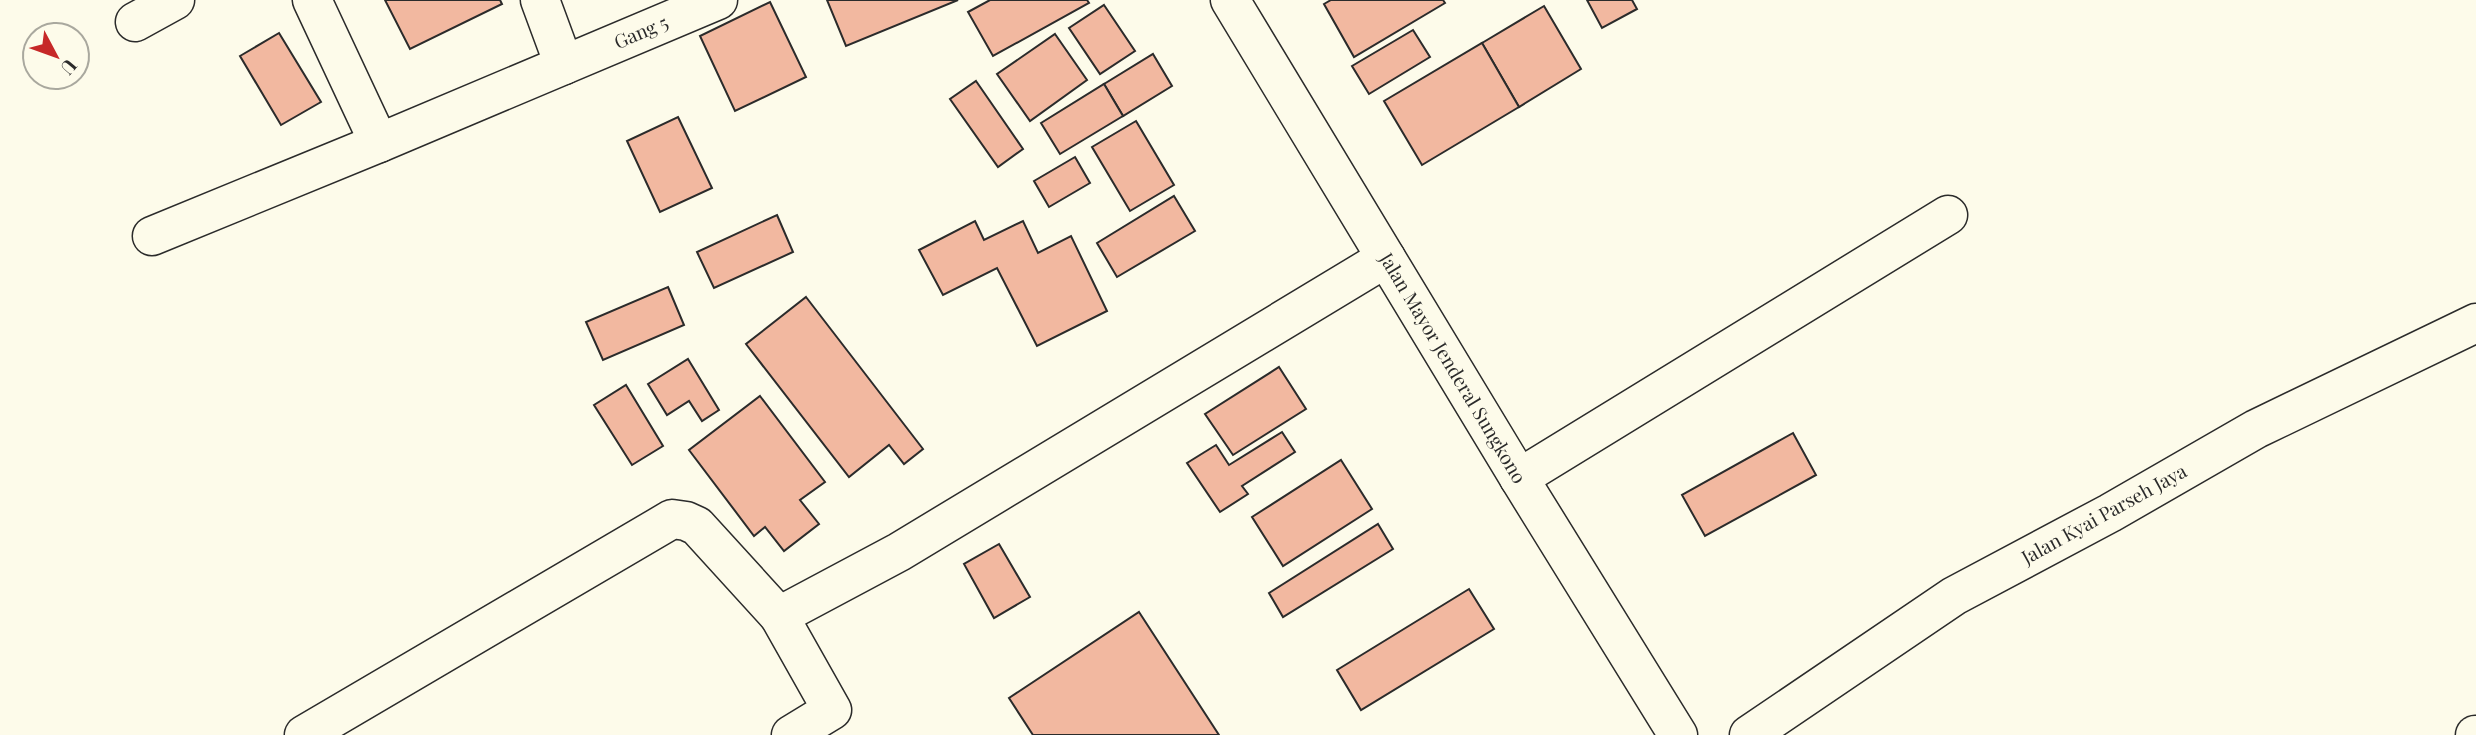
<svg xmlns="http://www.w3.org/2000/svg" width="2476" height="735" viewBox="0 0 2476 735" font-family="'Playfair Display',serif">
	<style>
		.building { fill: #f2b8a0; stroke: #2b2b2b; stroke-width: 2 }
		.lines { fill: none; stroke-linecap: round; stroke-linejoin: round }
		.minor-casing { stroke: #2b2b2b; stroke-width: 41 }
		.major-casing { stroke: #2b2b2b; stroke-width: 41 }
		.minor { stroke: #fdfbea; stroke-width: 38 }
		.major { stroke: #fdfbea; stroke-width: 38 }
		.labels { text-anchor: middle; stroke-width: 5; stroke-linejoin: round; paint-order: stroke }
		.street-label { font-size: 19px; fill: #2b2b2b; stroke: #fdfbea }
	</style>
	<rect width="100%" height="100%" fill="#fdfbea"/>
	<g class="building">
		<path d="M385,0H500L502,4L410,49Z"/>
		<path d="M827,0H958L846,46Z"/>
		<path d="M990,0H1087L1089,3L993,56L968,12Z"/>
		<path d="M1331,0H1443L1445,3L1354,57L1324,4Z"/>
		<path d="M1587,0H1632L1637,9L1602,28Z"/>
		<path d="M770,2L806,77L735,111L700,36Z"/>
		<path d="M1104,5L1135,51L1100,74L1069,28Z"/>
		<path d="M1544,6L1581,69L1519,107L1482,43Z"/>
		<path d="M1413,30L1430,57L1369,94L1352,66Z"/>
		<path d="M279,33L321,102L281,125L240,56Z"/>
		<path d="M1055,34L1087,80L1030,121L997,74Z"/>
		<path d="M1482,43L1519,107L1422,165L1384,101Z"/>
		<path d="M1153,54L1172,86L1123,116L1104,84Z"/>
		<path d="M976,81L1023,149L998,167L950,99Z"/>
		<path d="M1104,84L1123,116L1060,154L1041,123Z"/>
		<path d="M678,117L712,188L660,212L627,141Z"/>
		<path d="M1136,121L1174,185L1130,211L1092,147Z"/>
		<path d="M1075,157L1090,183L1049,207L1034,181Z"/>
		<path d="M1174,196L1195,231L1117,277L1097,243Z"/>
		<path d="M777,215L793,252L714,288L697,252Z"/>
		<path d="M975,221L984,240L1023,221L1038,253L1071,236L1107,311L1037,346L997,268L943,295L919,250Z"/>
		<path d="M668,287L684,325L603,360L586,322Z"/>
		<path d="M806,297L923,449L904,464L889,445L849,477L746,344Z"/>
		<path d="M688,359L719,410L702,421L689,401L667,415L648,384Z"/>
		<path d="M1279,367L1306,409L1233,455L1205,414Z"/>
		<path d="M626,385L663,446L632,465L594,405Z"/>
		<path d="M760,396L825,482L800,500L819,524L784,551L765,527L754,536L689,450Z"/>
		<path d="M1282,432L1295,452L1242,486L1248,494L1220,512L1187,463L1216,445L1229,465Z"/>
		<path d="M1793,433L1816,475L1705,536L1682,495Z"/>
		<path d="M1341,460L1372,509L1283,566L1252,517Z"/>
		<path d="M1378,524L1393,549L1283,617L1269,593Z"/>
		<path d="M999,544L1030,597L994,618L964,564Z"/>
		<path d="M1469,589L1494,629L1361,710L1337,670Z"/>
		<path d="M1139,612L1219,735H1033L1009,698Z"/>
	</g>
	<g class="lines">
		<g class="minor-casing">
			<g id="minor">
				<path d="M312,0L379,143L718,0"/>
				<path d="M540,0L564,65"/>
				<path d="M135,22L175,0"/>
				<path d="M152,236L379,143"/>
				<path d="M1519,478L1948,215"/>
				<path d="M304,735L672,519L686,521L697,526L779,616"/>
				<path d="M791,735L832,710L779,616L899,552L1386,258"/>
				<path d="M1749,735L1954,596L2110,513L2256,429L2476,323"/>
				<path d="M2475,735H2476"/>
			</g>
		</g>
		<g class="major-casing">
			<path id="major" d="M1230,0L1519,478L1678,735"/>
		</g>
		<use href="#minor" class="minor"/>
		<use href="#major" class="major"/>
	</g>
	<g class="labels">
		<g class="street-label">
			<text transform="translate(641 32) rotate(-23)" y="7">Gang 5</text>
			<text transform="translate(1453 368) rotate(59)" y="7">Jalan Mayor Jenderal Sungkono</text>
			<text transform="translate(2104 514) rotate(-29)" y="7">Jalan Kyai Parseh Jaya</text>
		</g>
	</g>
	<g transform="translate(56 56) rotate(131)"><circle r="33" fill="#fdfbea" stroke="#a9a89e" stroke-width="2"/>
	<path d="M0-5L12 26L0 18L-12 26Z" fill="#c62828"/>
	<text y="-10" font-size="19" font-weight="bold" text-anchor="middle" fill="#2b2b2b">U</text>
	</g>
</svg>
